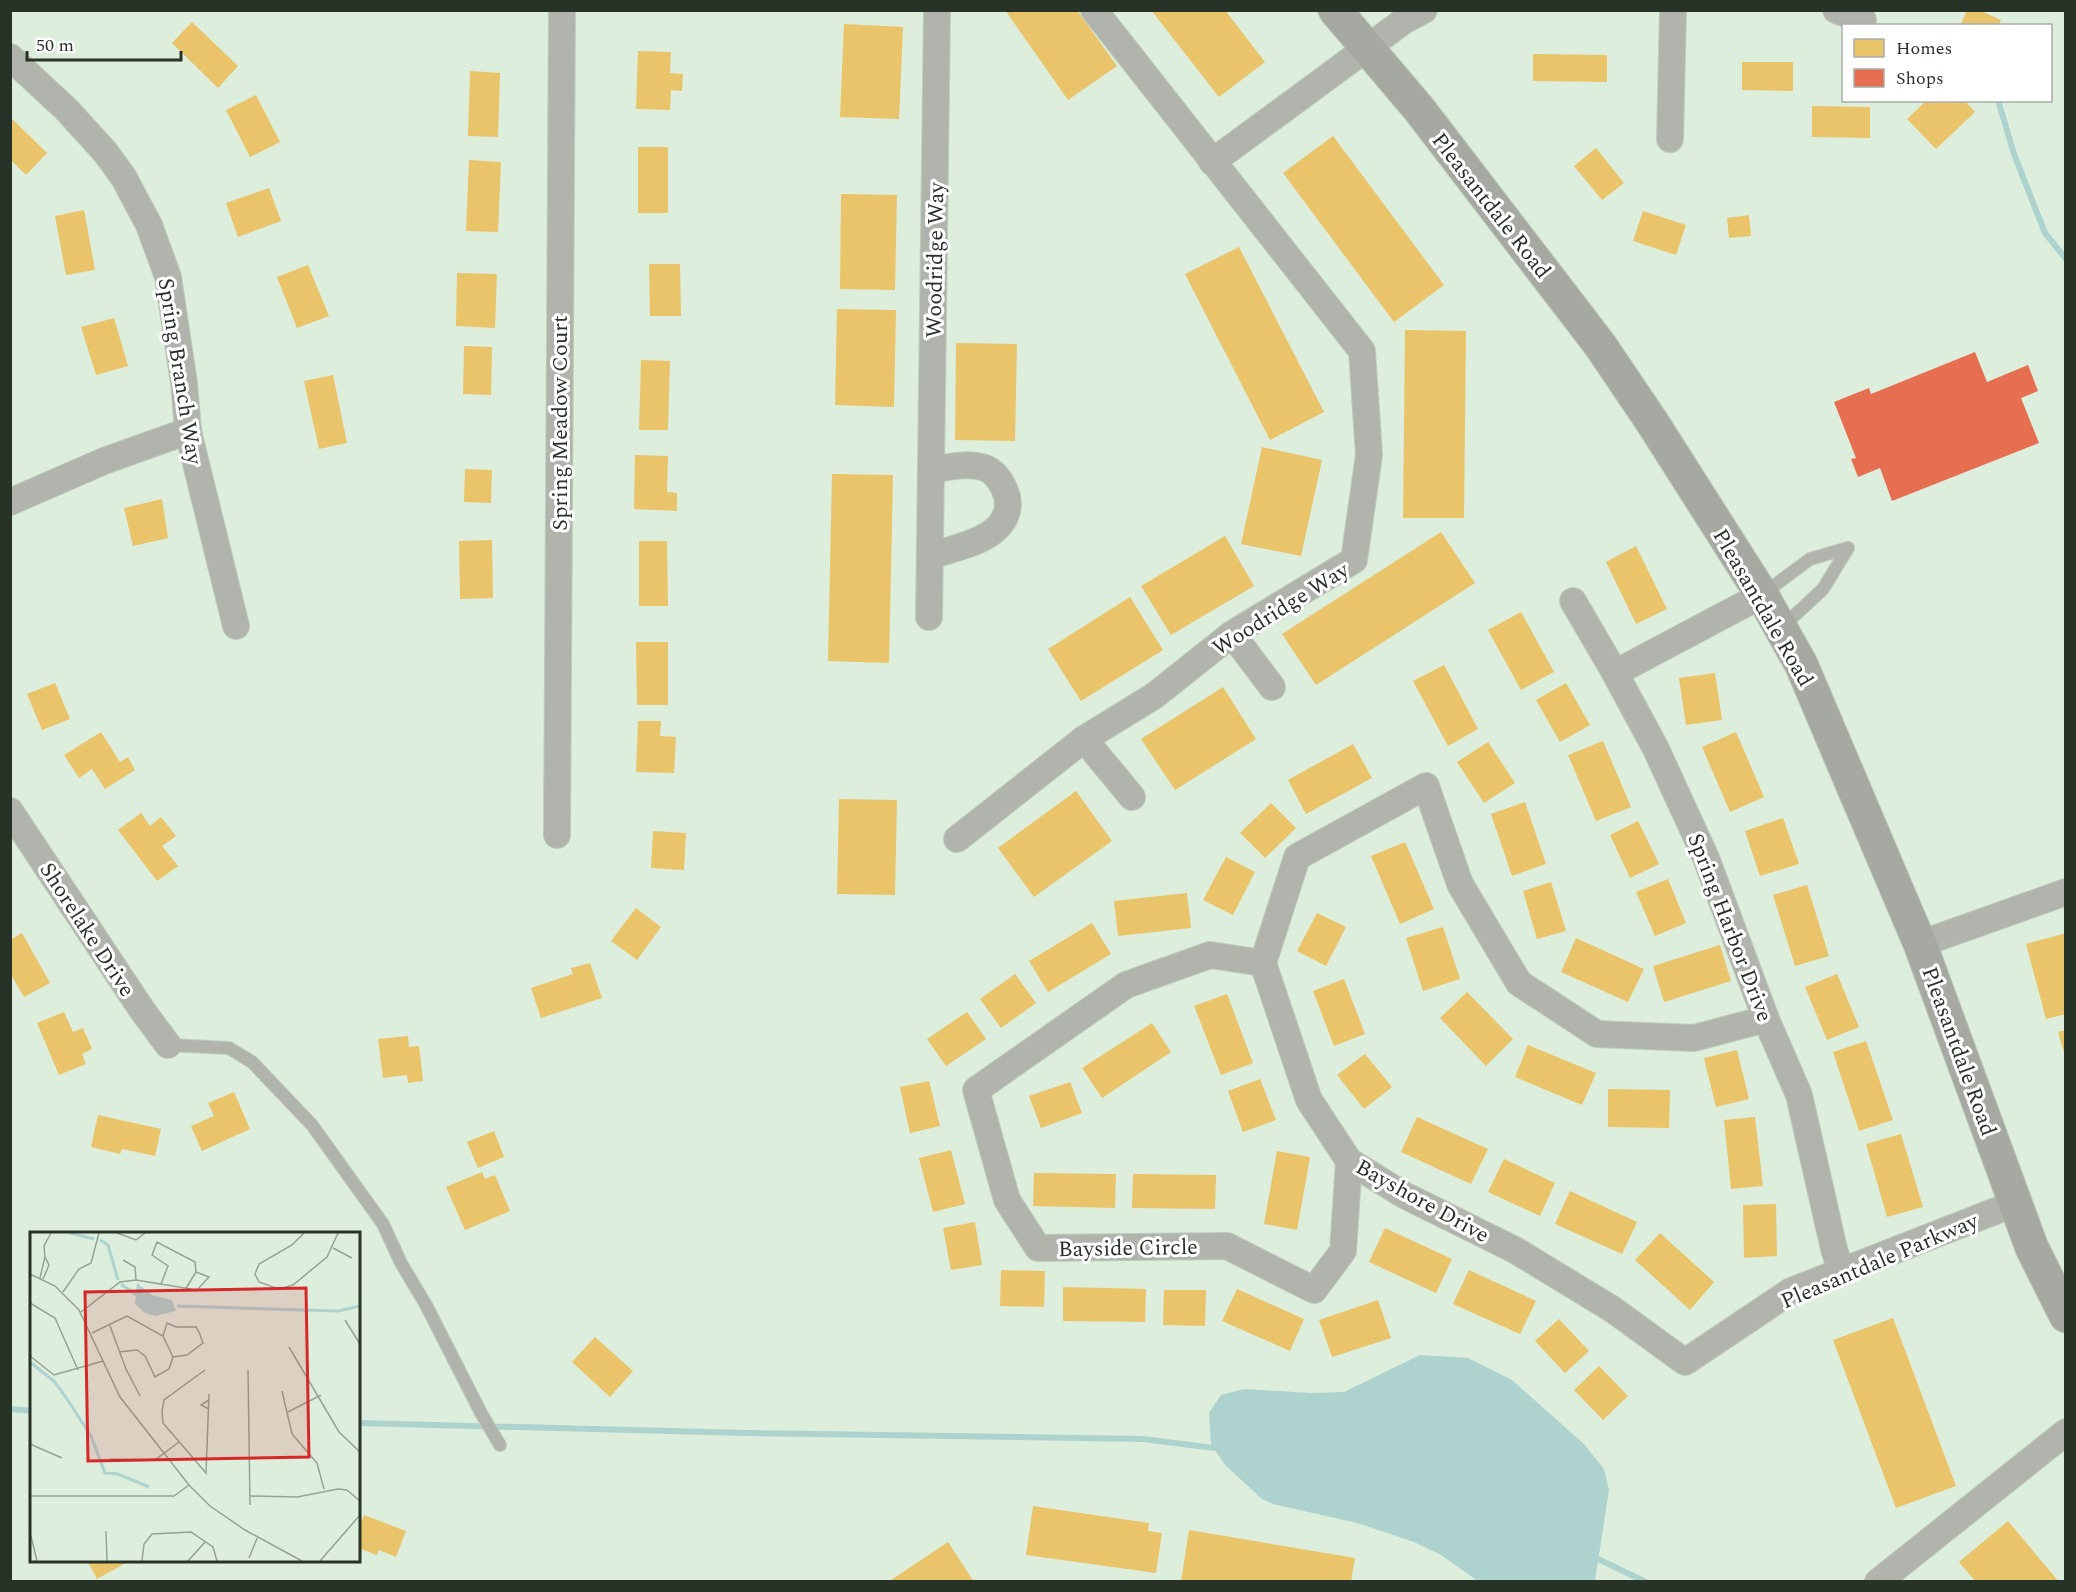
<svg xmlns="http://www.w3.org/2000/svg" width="2076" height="1592" viewBox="0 0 2076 1592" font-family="Spectral,serif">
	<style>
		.water { fill: #aed2ce }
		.homes { fill: #e9c46a }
		.shops { fill: #e76f51 }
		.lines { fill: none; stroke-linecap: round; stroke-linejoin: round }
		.stream { stroke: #aed2ce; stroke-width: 6 }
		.lane-casing { stroke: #becbbe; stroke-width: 14 }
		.street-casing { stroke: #becbbe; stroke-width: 28 }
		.secondary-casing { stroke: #becbbe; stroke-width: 35 }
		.lane { stroke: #b1b4ad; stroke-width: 12 }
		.street { stroke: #b1b4ad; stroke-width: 26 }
		.secondary { stroke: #a6a9a2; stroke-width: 33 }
		.labels { text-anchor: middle; stroke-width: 6; stroke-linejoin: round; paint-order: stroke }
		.street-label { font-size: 22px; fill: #283328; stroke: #fff }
		.inset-river { fill: none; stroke: #aed2ce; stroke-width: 3 }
		.inset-road { fill: none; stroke: #95a395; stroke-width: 1.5 }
		.view { fill: #d62828; fill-opacity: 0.15; stroke: #d62828; stroke-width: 3 }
		.inset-edge { fill: none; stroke: #283328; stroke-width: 3 }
	</style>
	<rect width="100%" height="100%" fill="#ded"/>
	<path class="water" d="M1420,1355L1468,1358L1512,1380L1583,1443L1604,1469L1609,1490L1595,1581H1478L1441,1555L1414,1542L1357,1523L1273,1504L1262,1499L1225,1465L1211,1444L1209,1413L1221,1395L1244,1389L1311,1393L1344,1392Z"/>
	<g class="homes">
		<path d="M1005,10H1077L1117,66L1068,100Z"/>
		<path d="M1151,10H1225L1265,62L1219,97Z"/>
		<path d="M1967,10H1979L2001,20L1998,26H1960Z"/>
		<path d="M192,22L238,66L218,88L172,43Z"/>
		<path d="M844,24L903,27L899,119L840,117Z"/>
		<path d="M638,51L671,52L670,73L683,74L682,91L671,90L670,110L636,109Z"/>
		<path d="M1533,54L1607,55V82L1533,81Z"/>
		<path d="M1742,62H1793V91L1742,90Z"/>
		<path d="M470,71L500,73L498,137L468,136Z"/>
		<path d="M256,95L280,142L250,157L226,110Z"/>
		<path d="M1927,100H1964L1975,112L1936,149L1907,119Z"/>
		<path d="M1812,106L1870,107V138L1812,137Z"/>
		<path d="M10,117L47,153L26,175L10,159Z"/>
		<path d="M1333,136L1444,285L1394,322L1283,173Z"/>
		<rect x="638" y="147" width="30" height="66"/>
		<path d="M1596,148L1624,183L1602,200L1574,166Z"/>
		<path d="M469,160L501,162L498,232L466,231Z"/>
		<path d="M269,188L281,221L238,237L226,203Z"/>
		<path d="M841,194L897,195L895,290L840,289Z"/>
		<path d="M84,210L95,270L66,275L55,216Z"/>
		<path d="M1643,211L1686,225L1676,255L1633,241Z"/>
		<path d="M1749,215L1751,236L1729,238L1727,218Z"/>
		<path d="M1239,247L1324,412L1270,440L1185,274Z"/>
		<path d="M649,264H680L681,316H650Z"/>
		<path d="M308,265L329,316L297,328L277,277Z"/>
		<path d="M457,273L497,274L495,328L456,326Z"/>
		<path d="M837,309L896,310L894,407L835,405Z"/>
		<path d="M114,318L128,366L96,375L81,327Z"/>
		<path d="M1405,330L1466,331L1464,518H1403Z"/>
		<path d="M956,343L1017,344L1015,441L955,440Z"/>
		<path d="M464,346L492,347L491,395L463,394Z"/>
		<path d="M641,360L670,361L668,430H639Z"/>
		<path d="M333,375L347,443L319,449L304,381Z"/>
		<path d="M1262,447L1322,460L1301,556L1241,544Z"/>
		<path d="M635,455L668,456L667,492L677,493V511L634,509Z"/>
		<path d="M465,469L492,470L491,503L464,502Z"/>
		<path d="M832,474L893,475L889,663L828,661Z"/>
		<path d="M162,499L168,538L133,546L124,508Z"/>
		<path d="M1441,532L1475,583L1316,685L1282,634Z"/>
		<path d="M1225,536L1254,586L1171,635L1141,586Z"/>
		<path d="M492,540L493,598L460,599L459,541Z"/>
		<path d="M639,541H667L668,606H639Z"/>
		<path d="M1636,546L1667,609L1636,624L1606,562Z"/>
		<path d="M1130,597L1163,650L1081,701L1048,649Z"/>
		<path d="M1521,612L1554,672L1521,690L1488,630Z"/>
		<path d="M636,642H668V705H637Z"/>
		<path d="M1444,665L1478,729L1448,746L1413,681Z"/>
		<path d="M1715,673L1722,720L1686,725L1679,678Z"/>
		<path d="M55,683L70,719L42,730L27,694Z"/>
		<path d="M1566,683L1590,725L1560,742L1536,700Z"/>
		<path d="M1223,687L1256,739L1175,790L1141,739Z"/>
		<path d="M638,721H661L660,736L676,737L674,773L636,772Z"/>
		<path d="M101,732L120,762L128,757L135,770L105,789L92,769L79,778L64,755Z"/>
		<path d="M1736,732L1764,797L1730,812L1702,747Z"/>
		<path d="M1603,741L1631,807L1596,821L1568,755Z"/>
		<path d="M1488,742L1515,783L1484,803L1457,762Z"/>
		<path d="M1353,744L1372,778L1306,814L1288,780Z"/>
		<path d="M1076,791L1112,841L1034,897L998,848Z"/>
		<path d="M839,799L897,800L895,895L837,894Z"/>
		<path d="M1525,802L1546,864L1512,876L1491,814Z"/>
		<path d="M1271,803L1296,828L1265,858L1240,833Z"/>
		<path d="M141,813L150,826L161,817L176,836L162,846L178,866L157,881L118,830Z"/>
		<path d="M1783,818L1799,864L1760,876L1745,831Z"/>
		<path d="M1638,821L1659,864L1630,878L1610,835Z"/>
		<path d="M653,831L686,833L684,870L651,868Z"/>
		<path d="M1405,842L1434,909L1400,924L1371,856Z"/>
		<path d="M1226,857L1255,872L1233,915L1203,900Z"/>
		<path d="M1668,879L1686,923L1655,936L1636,892Z"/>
		<path d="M1551,882L1566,931L1537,939L1523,891Z"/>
		<path d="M1807,885L1829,956L1795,966L1773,895Z"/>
		<path d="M1187,893L1191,928L1118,936L1114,901Z"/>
		<path d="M636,908L661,927L637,960L611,941Z"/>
		<path d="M1317,913L1346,927L1326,966L1297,951Z"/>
		<path d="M1092,923L1111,954L1048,992L1029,961Z"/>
		<path d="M1443,927L1460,979L1423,991L1406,938Z"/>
		<path d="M22,933L50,983L24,997L10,973V940Z"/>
		<path d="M2066,933V1014L2046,1019L2026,944Z"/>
		<path d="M1576,938L1644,969L1628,1002L1561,972Z"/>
		<path d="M1720,945L1731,981L1664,1002L1653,966Z"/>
		<path d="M590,963L602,998L541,1018L531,988L573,974L571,968Z"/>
		<path d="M1015,974L1036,1003L1001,1028L980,999Z"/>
		<path d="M1837,974L1859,1027L1827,1040L1805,987Z"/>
		<path d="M1344,979L1365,1034L1334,1046L1313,991Z"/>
		<path d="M1467,992L1513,1039L1486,1066L1440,1018Z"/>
		<path d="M1227,994L1253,1063L1221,1075L1194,1006Z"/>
		<path d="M64,1012L73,1032L83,1028L92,1049L82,1054L86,1064L59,1075L37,1023Z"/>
		<path d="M967,1012L986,1039L946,1066L927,1039Z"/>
		<path d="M1152,1023L1171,1052L1102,1098L1082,1068Z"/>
		<path d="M2066,1030V1056H2065L2058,1032Z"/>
		<path d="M408,1036L409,1047L419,1046L423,1081L408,1083L407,1075L383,1078L378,1039Z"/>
		<path d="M1866,1041L1893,1120L1859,1131L1833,1052Z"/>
		<path d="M1528,1045L1596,1073L1582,1105L1515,1077Z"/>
		<path d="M1737,1050L1749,1099L1716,1107L1704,1058Z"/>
		<path d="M1365,1054L1392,1087L1364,1109L1337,1075Z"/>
		<path d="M1260,1079L1276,1120L1243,1132L1228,1091Z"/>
		<path d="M929,1081L940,1126L910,1133L900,1087Z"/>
		<path d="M1070,1082L1082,1113L1041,1128L1029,1096Z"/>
		<path d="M1608,1089L1670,1090L1669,1128L1608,1127Z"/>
		<path d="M234,1092L250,1129L202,1151L191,1126L214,1116L208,1103Z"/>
		<path d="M98,1115L161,1129L155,1156L122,1149L120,1154L91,1147Z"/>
		<path d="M1417,1117L1488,1149L1471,1184L1401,1152Z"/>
		<path d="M1755,1117L1763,1186L1731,1189L1724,1120Z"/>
		<path d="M494,1131L504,1157L478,1168L467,1142Z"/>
		<path d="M1901,1134L1923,1207L1887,1217L1866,1144Z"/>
		<path d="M951,1150L965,1204L933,1212L919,1158Z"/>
		<path d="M1277,1151L1310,1157L1297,1230L1264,1224Z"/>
		<path d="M1504,1159L1555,1183L1540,1216L1488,1192Z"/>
		<path d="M482,1172L485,1179L495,1175L510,1211L465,1230L446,1187Z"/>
		<path d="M1034,1173L1116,1174L1115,1208L1033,1206Z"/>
		<path d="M1133,1174L1216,1175L1215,1209L1132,1208Z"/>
		<path d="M1570,1191L1637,1222L1622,1254L1555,1224Z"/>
		<path d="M1776,1204L1777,1256L1744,1258L1743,1205Z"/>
		<path d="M975,1222L982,1265L951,1270L943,1228Z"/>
		<path d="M1385,1228L1452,1259L1436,1293L1369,1262Z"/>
		<path d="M1660,1233L1714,1282L1690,1310L1635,1260Z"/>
		<path d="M1001,1270L1045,1271L1044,1307L1000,1306Z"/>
		<path d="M1469,1270L1536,1301L1520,1334L1453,1304Z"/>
		<path d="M1063,1287L1146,1289L1145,1322L1063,1321Z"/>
		<path d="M1237,1289L1304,1319L1290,1351L1222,1321Z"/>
		<path d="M1164,1290H1206L1205,1326L1163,1325Z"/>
		<path d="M1378,1300L1391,1338L1332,1357L1319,1320Z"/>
		<path d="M1893,1318L1956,1486L1896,1508L1833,1340Z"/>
		<path d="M1559,1319L1589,1351L1565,1373L1535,1341Z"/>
		<path d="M595,1337L633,1371L610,1397L572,1362Z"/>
		<path d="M1599,1366L1628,1396L1603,1420L1574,1390Z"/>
		<path d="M1033,1506L1149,1523L1148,1531L1162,1533L1156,1573L1026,1555Z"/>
		<path d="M364,1515L406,1531L396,1557L379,1550L377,1555L358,1548V1530Z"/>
		<path d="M2008,1521L2059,1582H1976L1959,1562Z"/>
		<path d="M1189,1530L1355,1558L1351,1582H1181Z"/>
		<path d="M948,1542L974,1582H888Z"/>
		<path d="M87,1560H131L97,1579Z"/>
	</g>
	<path class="shops" d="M1975,352L1987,382L2028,365L2038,391L2021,398L2039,443L1892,501L1880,468L1858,477L1851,459L1856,458L1834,402L1869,388L1871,394Z"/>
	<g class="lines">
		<g class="stream">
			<path d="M1998,100L2014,154L2045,233L2066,259"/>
			<path d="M10,1409L32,1411"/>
			<path d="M358,1423L746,1433L1143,1439L1214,1448"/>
			<path d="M1598,1559L1646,1582"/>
		</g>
		<g class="lane-casing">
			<g id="lane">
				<path d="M1763,594L1810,559L1848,548"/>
				<path d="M1782,627L1823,589L1848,548"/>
				<path d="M168,1045L229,1048L252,1062L312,1125L383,1224L401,1263L426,1305L481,1413L500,1445"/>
			</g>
		</g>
		<g class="street-casing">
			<g id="street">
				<path d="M1836,10L1863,20"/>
				<path d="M10,57L67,110L106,153L124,178L149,225L168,277L184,383L188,431L236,626"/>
				<path d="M1670,139L1673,10"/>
				<path d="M1212,162L1405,20L1424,10"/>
				<path d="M10,502L104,461L188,431"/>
				<path d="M931,556C950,549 974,545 991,533C998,528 1005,520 1007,511C1011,495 998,471 982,467C965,463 948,467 931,470"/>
				<path d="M1573,601L1615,673L1656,749L1706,858L1766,1019L1799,1095L1834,1249L1841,1271"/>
				<path d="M929,617L937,10"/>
				<path d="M1232,634L1272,687"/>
				<path d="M1615,673L1762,595"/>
				<path d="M1084,739L1132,797"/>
				<path d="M10,811L142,1010L168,1045"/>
				<path d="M557,835L562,10"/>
				<path d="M957,839L1084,739L1154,696L1232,634L1354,560L1369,455L1362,351L1094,10"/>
				<path d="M1920,944L2066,892"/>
				<path d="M1263,963L1210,955L1126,985L976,1090L1007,1200L1038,1248L1227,1246L1314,1290L1343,1251L1349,1161"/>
				<path d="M1766,1019L1694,1038L1597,1034L1519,983L1460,884L1426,786L1297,857L1263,963L1309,1100L1349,1161L1404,1195L1515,1250L1612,1309L1685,1362L1791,1291L2016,1203"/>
				<path d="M1878,1582L2066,1432"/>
			</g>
		</g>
		<g class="secondary-casing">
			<path id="secondary" d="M1335,10L1419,109L1600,345L1654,425L1762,595L1801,664L1920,944L2032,1248L2066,1316"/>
		</g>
		<use href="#lane" class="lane"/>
		<use href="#street" class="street"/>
		<use href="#secondary" class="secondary"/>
	</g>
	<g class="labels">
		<g class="street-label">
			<text transform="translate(1492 205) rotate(52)" y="8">Pleasantdale Road</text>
			<text transform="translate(934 260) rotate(-89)" y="8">Woodridge Way</text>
			<text transform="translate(181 371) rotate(81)" y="8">Spring Branch Way</text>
			<text transform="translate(559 423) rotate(-90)" y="8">Spring Meadow Court</text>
			<text transform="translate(1764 607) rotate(60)" y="8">Pleasantdale Road</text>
			<text transform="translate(1280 608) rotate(-32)" y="8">Woodridge Way</text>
			<text transform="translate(1731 927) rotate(69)" y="8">Spring Harbor Drive</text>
			<text transform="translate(88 929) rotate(57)" y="8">Shorelake Drive</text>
			<text transform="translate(1960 1051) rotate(70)" y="8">Pleasantdale Road</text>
			<text transform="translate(1423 1200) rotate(29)" y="8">Bayshore Drive</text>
			<text transform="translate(1128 1247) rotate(-1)" y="8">Bayside Circle</text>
			<text transform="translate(1879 1260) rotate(-23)" y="8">Pleasantdale Parkway</text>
		</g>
	</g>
	<g transform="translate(30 1232)">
		<rect width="330" height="330" fill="#ded"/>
		<path d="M107,51L122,63L142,68L146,79L125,84L115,81L105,72Z" fill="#aed2ce"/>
		<path class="inset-river" d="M40,1L64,7M70,8L78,13L88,48M91,52L106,63M147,74L308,79L330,74M0,130L25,150L39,170L61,204L75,241L88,242L119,255"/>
		<path class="inset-road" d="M87,1L106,8L115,1M274,1L262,13L229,32L225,42L229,50L249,57L263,53L297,25L308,1M303,16L322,26M15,25L14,14L21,1M93,28L105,35L106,48M0,42L25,54L49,78L90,165L159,253L180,274L215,298L272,329M10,46L15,25L19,33L13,47M156,56L166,40M33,60L49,37L61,31L69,1M0,71L25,86L48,138M51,80L90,50L106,48L167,58L179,45L166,40L165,30L127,10L122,23L138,34L131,52M315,88L330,112M80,94L96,137L110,164M62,101L97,84L133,104L143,125L139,137L125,145L115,124L107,118L89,120M133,104L137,91L146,95H166L169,100L173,111L157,123L143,125M259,115L309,200L330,220M0,124L24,143L73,129M175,138L134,168L132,180L133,191L176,241L179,162M218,138L220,273M252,159L262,202L287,231L294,257M179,168L171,173L179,177M258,180L291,163M0,212L32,226M80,227L125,228L149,210M0,264H144L159,253M219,264L267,265L308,257L317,258L330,269M76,299L77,329M1,304L7,329M219,326L228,304M112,329L114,312L122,302L161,300L183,315L187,329M158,329L176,309M290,329L330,283"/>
		<path class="view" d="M276,56L279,225L58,229L55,60Z"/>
		<rect width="330" height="330" class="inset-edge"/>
	</g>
	<rect width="2076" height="1592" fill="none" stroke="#283328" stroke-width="24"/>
	<rect x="1842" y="24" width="210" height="78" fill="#ffffff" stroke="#a9ada9" stroke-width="1.5"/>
	<rect x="1854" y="39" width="30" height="18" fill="#e9c46a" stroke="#a9ada9" stroke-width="1.5"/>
	<text x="1896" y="54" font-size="18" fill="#283328">Homes</text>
	<rect x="1854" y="69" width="30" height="18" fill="#e76f51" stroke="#a9ada9" stroke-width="1.5"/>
	<text x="1896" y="84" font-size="18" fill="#283328">Shops</text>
	<path d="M27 51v9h154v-9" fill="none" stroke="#283328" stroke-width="3"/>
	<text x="36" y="51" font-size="18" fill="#283328" stroke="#ffffff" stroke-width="4.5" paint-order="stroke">50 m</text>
</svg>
